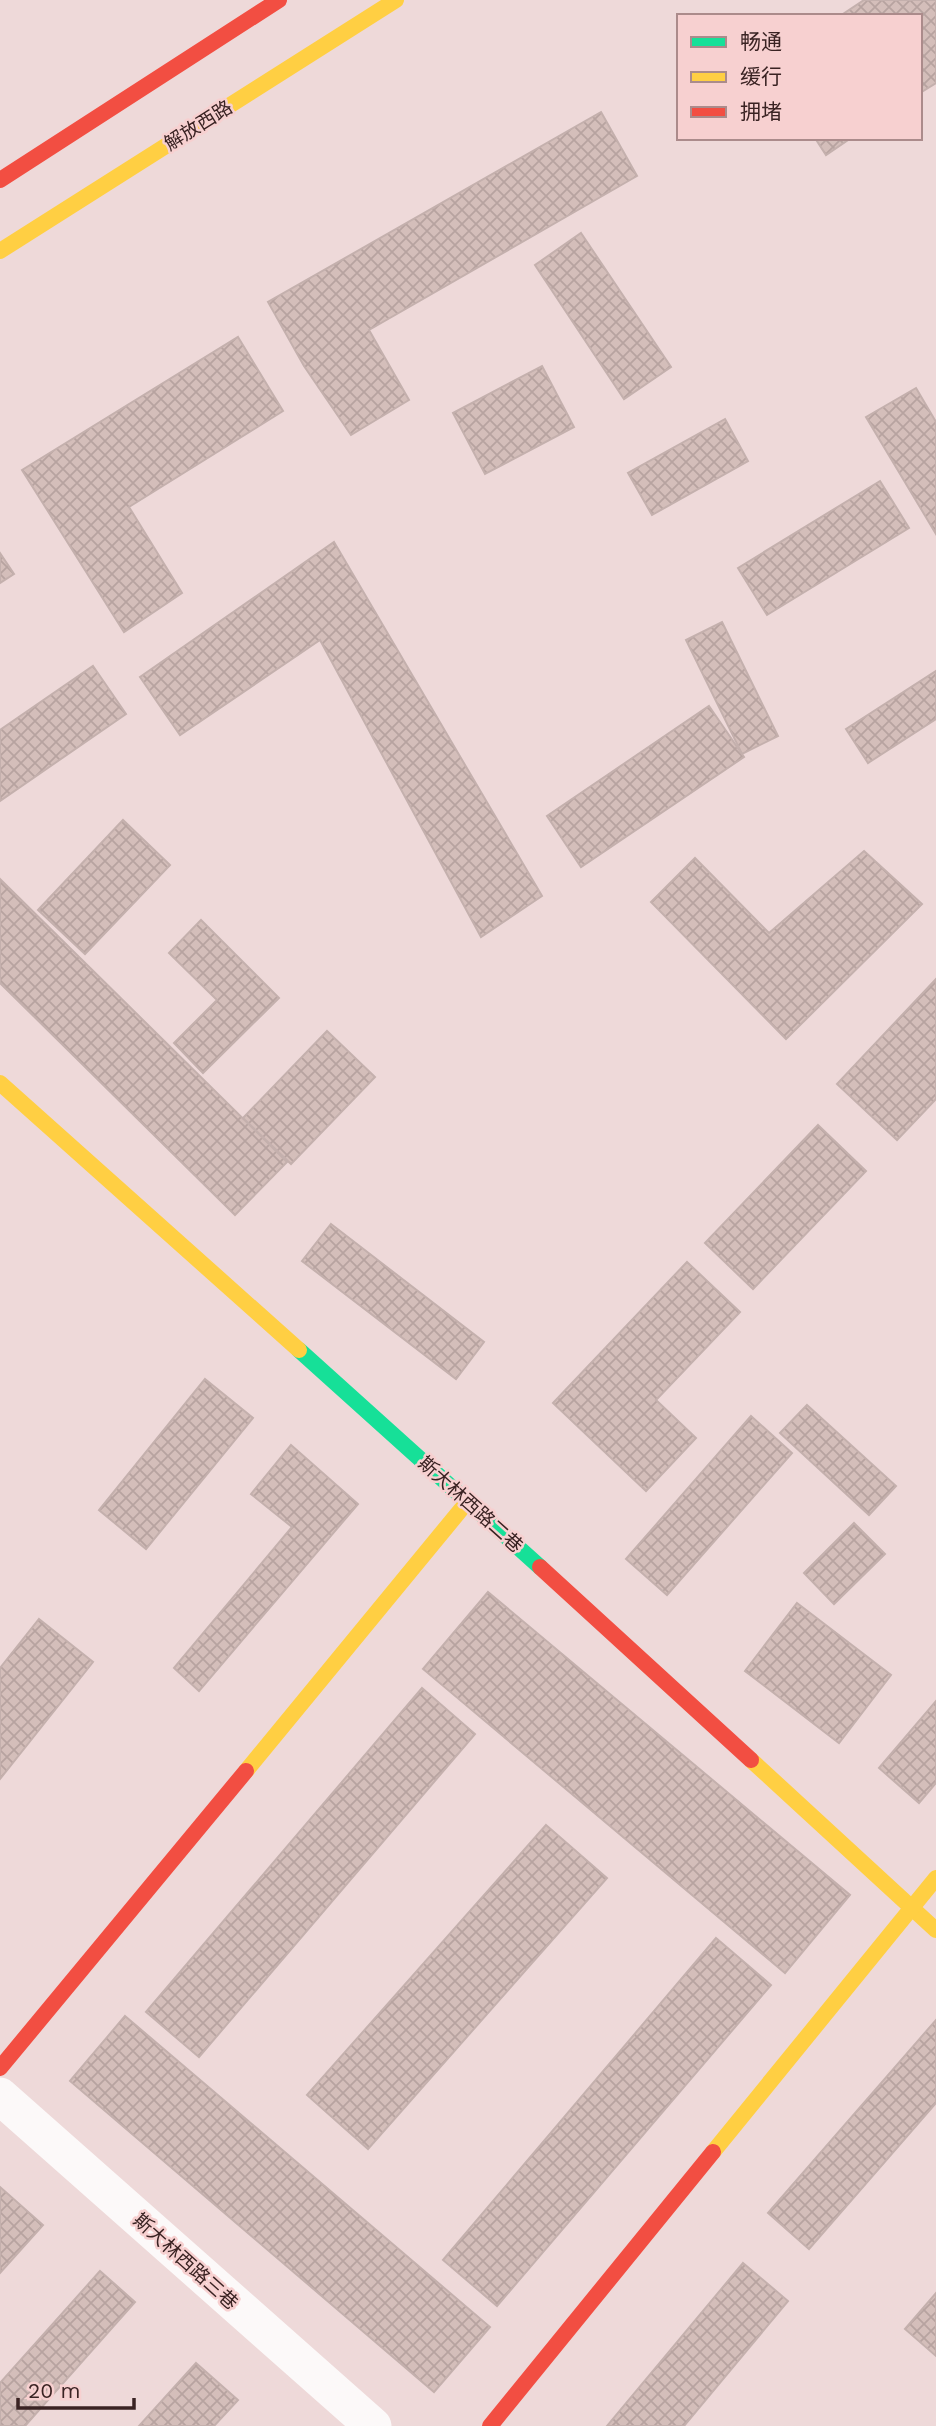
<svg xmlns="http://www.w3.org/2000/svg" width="936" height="2426" viewBox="0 0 936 2426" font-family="'Work Sans','Noto Sans SC',sans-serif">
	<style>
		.building { fill: url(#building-cross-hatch); stroke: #c4b0ad; stroke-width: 2 }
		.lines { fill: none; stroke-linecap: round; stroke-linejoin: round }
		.street { stroke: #fcf9f9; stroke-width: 37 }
		.fast { stroke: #16e098; stroke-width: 16 }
		.slow { stroke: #ffcf43; stroke-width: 16 }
		.jam { stroke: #f24e42; stroke-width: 16 }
		.labels { text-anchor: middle; stroke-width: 5; stroke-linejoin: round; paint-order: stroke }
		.street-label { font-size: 19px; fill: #3a2323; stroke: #f7d0d0 }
	</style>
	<defs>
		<pattern id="building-cross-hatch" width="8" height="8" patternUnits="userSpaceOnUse" patternTransform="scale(1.75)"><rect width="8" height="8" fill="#d4beba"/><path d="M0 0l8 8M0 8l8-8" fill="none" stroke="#b7a3a0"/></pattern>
	</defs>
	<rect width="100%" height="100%" fill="#eed9d9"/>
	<g class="building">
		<path d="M864,0H936V83L920,93V16H840Z"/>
		<path d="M601,112L637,176L369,330L409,400L351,435L304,366L268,302Z"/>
		<path d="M815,138H851L826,155Z"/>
		<path d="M581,233L671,367L624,399L535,265Z"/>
		<path d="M238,337L283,411L129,507L182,593L124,632L22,470Z"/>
		<path d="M542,366L574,427L485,474L453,413Z"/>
		<path d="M916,388L936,422V534L866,417Z"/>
		<path d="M725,419L748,461L652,515L628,473Z"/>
		<path d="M880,481L909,528L767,615L738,568Z"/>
		<path d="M334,542L542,896L481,937L320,640L180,735L140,677Z"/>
		<path d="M0,553L14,574L0,583Z"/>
		<path d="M722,622L778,736L742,754L686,640Z"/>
		<path d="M93,666L126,714L0,801V730Z"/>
		<path d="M936,671V719L868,763L846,729Z"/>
		<path d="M709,706L744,757L581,867L547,816Z"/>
		<path d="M123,820L170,865L85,954L38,910Z"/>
		<path d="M864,851L922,904L786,1039L651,902L695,858L769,933Z"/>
		<path d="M0,879L287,1162L235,1215L0,983Z"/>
		<path d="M201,920L279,998L203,1073L174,1043L217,1000L169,953Z"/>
		<path d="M936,979V1099L897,1140L837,1084Z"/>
		<path d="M327,1031L375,1077L291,1164L243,1118Z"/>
		<path d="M818,1125L866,1171L753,1289L705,1243Z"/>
		<path d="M331,1224L484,1342L456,1379L302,1261Z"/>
		<path d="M687,1262L740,1312L656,1400L696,1438L646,1491L553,1403Z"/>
		<path d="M205,1379L253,1418L146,1549L99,1510Z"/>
		<path d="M807,1405L896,1486L869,1515L780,1433Z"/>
		<path d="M751,1416L792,1453L667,1595L626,1559Z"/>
		<path d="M291,1445L358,1504L199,1691L174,1668L292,1527L251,1494Z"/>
		<path d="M854,1523L885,1554L834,1604L804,1573Z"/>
		<path d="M488,1592L850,1895L785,1973L423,1669Z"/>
		<path d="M797,1603L891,1675L839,1743L745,1671Z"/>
		<path d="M39,1619L93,1662L0,1779V1668Z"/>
		<path d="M422,1688L475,1734L199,2057L146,2012Z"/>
		<path d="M936,1701V1783L919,1803L879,1768Z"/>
		<path d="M546,1825L607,1878L368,2149L307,2095Z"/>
		<path d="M716,1938L771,1985L497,2306L443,2260Z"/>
		<path d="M125,2016L490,2327L434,2392L70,2081Z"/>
		<path d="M936,2020V2103L809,2249L768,2213Z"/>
		<path d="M0,2187L43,2225L0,2273Z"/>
		<path d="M743,2263L788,2301L684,2426H607Z"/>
		<path d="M100,2271L135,2302L25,2426H0V2383Z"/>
		<path d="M936,2293V2356L905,2329Z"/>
		<path d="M196,2363L238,2400L214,2426H139Z"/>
	</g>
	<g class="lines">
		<path class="street" d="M0,2096L373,2426"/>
		<path class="fast" d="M299,1350L540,1567"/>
		<g class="slow">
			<path d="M0,251L396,0"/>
			<path d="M0,1083L299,1350"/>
			<path d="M751,1760L936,1930"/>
			<path d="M246,1771L468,1501"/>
			<path d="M713,2152L936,1878"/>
		</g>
		<g class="jam">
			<path d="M0,180L279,0"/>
			<path d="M540,1567L751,1760"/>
			<path d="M0,2068L246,1771"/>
			<path d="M490,2426L713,2152"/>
		</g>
	</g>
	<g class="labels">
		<g class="street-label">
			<text transform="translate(198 125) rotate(-32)" y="7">解放西路</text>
			<text transform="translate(471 1504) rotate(42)" y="7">斯大林西路二巷</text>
			<text transform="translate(186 2261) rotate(42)" y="7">斯大林西路三巷</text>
		</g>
	</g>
	<rect x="677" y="14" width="245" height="126" fill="#f7d0d0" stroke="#ab8b8b" stroke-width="2"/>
	<rect x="691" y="37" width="35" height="10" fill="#16e098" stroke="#ab8b8b" stroke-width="2"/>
	<text x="740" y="49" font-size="21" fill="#3a2323">畅通</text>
	<rect x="691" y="72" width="35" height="10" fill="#ffcf43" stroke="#ab8b8b" stroke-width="2"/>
	<text x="740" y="84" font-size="21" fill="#3a2323">缓行</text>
	<rect x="691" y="107" width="35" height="10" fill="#f24e42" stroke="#ab8b8b" stroke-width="2"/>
	<text x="740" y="119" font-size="21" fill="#3a2323">拥堵</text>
	<path d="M18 2398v10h116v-10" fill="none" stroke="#3a2323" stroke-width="3.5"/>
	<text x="28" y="2398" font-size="21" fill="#3a2323" stroke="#f7d0d0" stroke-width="5" paint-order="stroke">20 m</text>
</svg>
